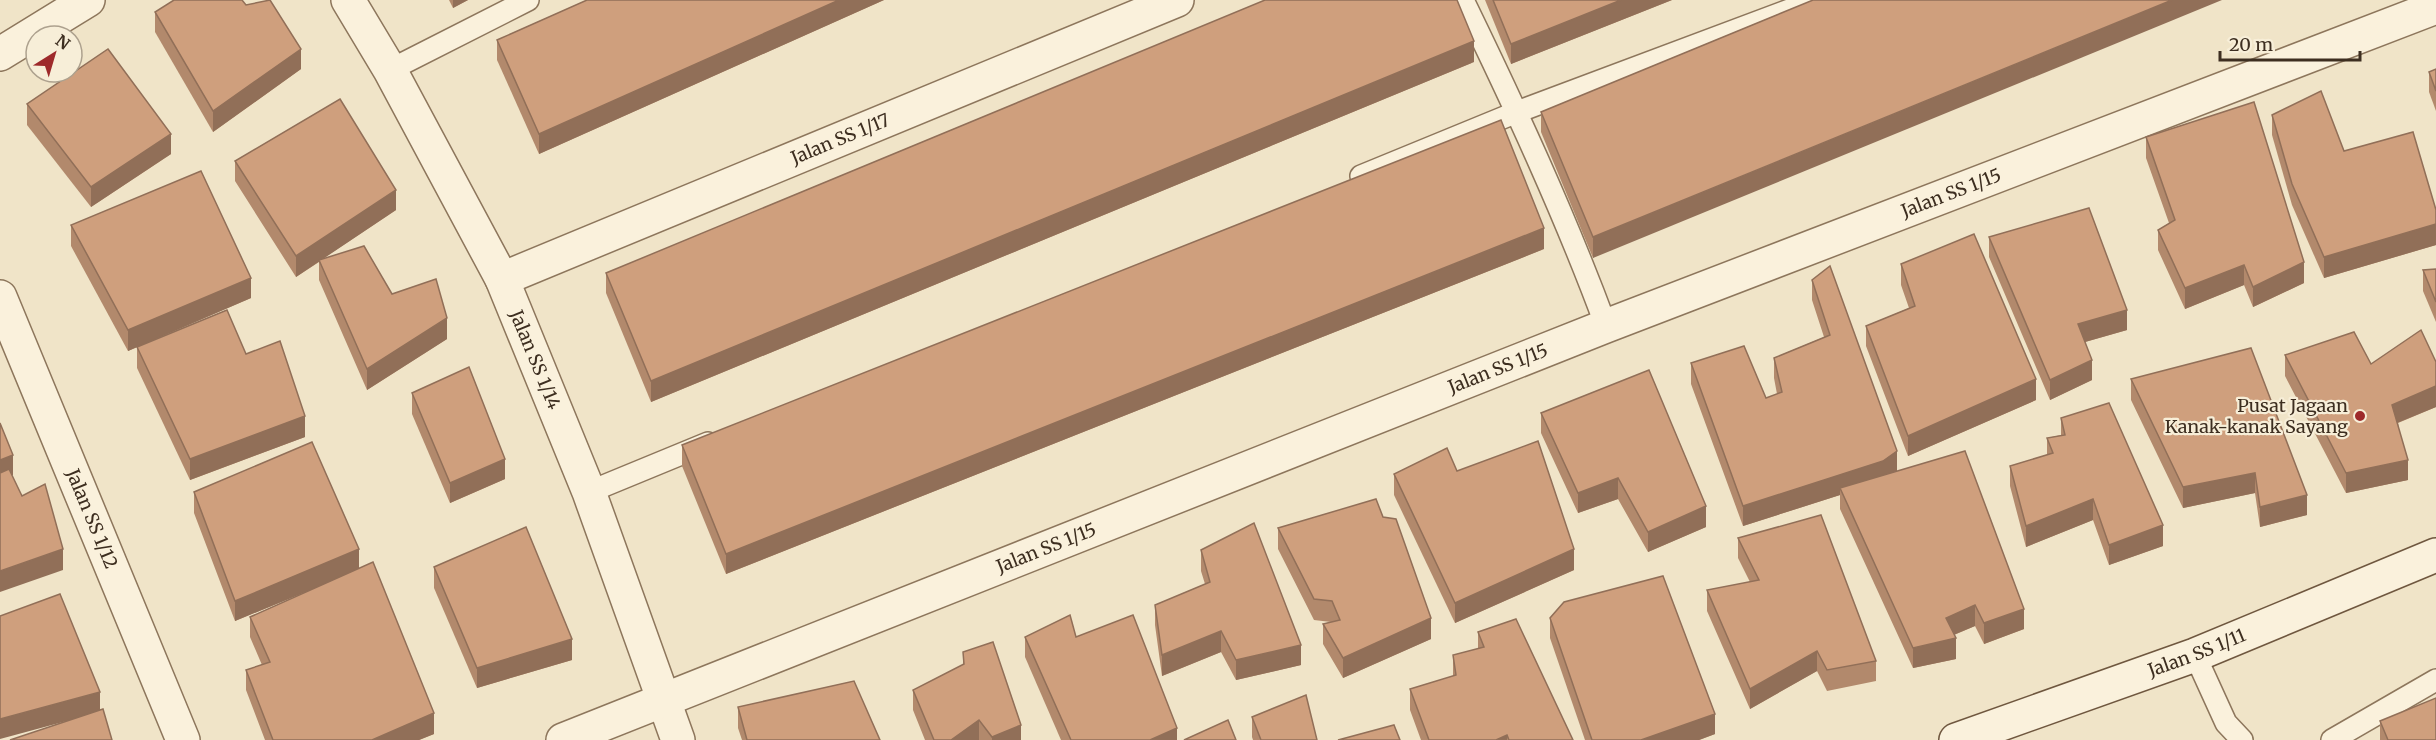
<svg xmlns="http://www.w3.org/2000/svg" width="2436" height="740" viewBox="0 0 2436 740" font-family="Merriweather,serif">
	<style>
		.lines { fill: none; stroke-linecap: round; stroke-linejoin: round }
		.lane-casing { stroke: #8d765c; stroke-width: 24 }
		.street-casing { stroke: #8d765c; stroke-width: 36 }
		.secondary-casing { stroke: #6f573f; stroke-width: 36 }
		.lane { stroke: #faf1dc; stroke-width: 21 }
		.street { stroke: #faf1dc; stroke-width: 33 }
		.secondary { stroke: #faf1dc; stroke-width: 33 }
		.wall { fill: #b2896c }
		.shaded-wall { fill: #916f58 }
		.building { fill: #cf9f7d; stroke: #916f58; stroke-width: 1.5 }
		.poi-dot { fill: #9e2a2b; stroke: #f7eed8; stroke-width: 2 }
		.labels { text-anchor: middle; stroke-width: 4.5; stroke-linejoin: round; paint-order: stroke }
		.street-label { font-size: 18px; fill: #3d2e20; stroke: #f7eed8 }
		.poi-label { font-size: 18px; fill: #3d2e20; stroke: #f7eed8; text-anchor: end }
	</style>
	<rect width="100%" height="100%" fill="#f0e4c8"/>
	<g class="lines">
		<g class="lane-casing">
			<g id="lane">
				<path d="M1463,0C1515,107 1565,215 1606,326"/>
				<path d="M390,70L528,0"/>
				<path d="M1361,176L1517,112L1816,0"/>
				<path d="M589,492L708,443"/>
				<path d="M2195,655L2226,723L2242,740"/>
				<path d="M2332,740L2436,680"/>
			</g>
		</g>
		<g class="street-casing">
			<g id="street">
				<path id="s1" d="M348,0L390,70L502,279L589,492L678,740"/>
				<path d="M0,54L88,0"/>
				<path id="s2" d="M502,279L1177,0"/>
				<path id="s3" d="M0,297L183,740"/>
				<path id="s4" d="M563,740L1606,326L2436,7"/>
			</g>
		</g>
		<g class="secondary-casing">
			<g id="secondary">
				<path id="s5" d="M1956,740L2195,655L2436,555"/>
			</g>
		</g>
		<use href="#lane" class="lane"/>
		<use href="#street" class="street"/>
		<use href="#secondary" class="secondary"/>
	</g>
	<g class="wall">
		<path d="M449,0H468L453,8Z"/>
		<path d="M587,0H884L539,154L497,60V40Z"/>
		<path d="M1485,0H1672L1511,64Z"/>
		<path d="M1813,0L1593,258L1541,132V112Z"/>
		<path d="M246,5L301,69L213,132L155,32V12Z"/>
		<path d="M1474,62L651,402L606,293V273Z"/>
		<path d="M2436,69V111L2429,92V72Z"/>
		<path d="M27,104L171,154L91,207L27,125Z"/>
		<path d="M2272,115L2344,151L2436,210V245L2324,278L2292,205L2272,135Z"/>
		<path d="M2146,137L2304,283L2253,307L2244,285L2185,309L2158,250V230L2169,223L2146,158Z"/>
		<path d="M235,161L396,210L324,258L392,294L447,339L367,390L319,280V262L296,277L235,181Z"/>
		<path d="M71,225L251,298L128,351L71,246Z"/>
		<path d="M1989,237L2127,330L2085,342L2092,380L2050,400L1989,257Z"/>
		<path d="M1544,249L726,574L682,466V445Z"/>
		<path d="M1901,264L2036,400L1908,456L1866,346V326L1909,308L1901,285Z"/>
		<path d="M2436,269V322L2423,291V270Z"/>
		<path d="M1812,280L1897,471L2024,629L1984,644L1975,626L1954,635L1956,659L1913,668L1840,509V495L1743,526L1691,384V363L1766,398L1777,394L1774,378V358L1824,337L1812,300Z"/>
		<path d="M137,347L246,354L305,437L190,480L137,368Z"/>
		<path d="M2285,355L2371,364L2436,362V407L2398,423L2408,480L2346,493L2285,376Z"/>
		<path d="M2131,379L2307,515L2260,527L2255,493L2183,508L2131,400Z"/>
		<path d="M412,393L505,479L450,503L412,414Z"/>
		<path d="M1541,413L1706,527L1648,552L1618,499L1578,513L1541,433Z"/>
		<path d="M2061,418L2163,546L2109,565L2093,520L2026,547L2010,486V466L2047,455V438L2061,435Z"/>
		<path d="M1457,471L1574,570L1455,623L1394,495V474Z"/>
		<path d="M194,492L359,568L434,734L419,740H265L246,690V670L262,665L250,637V617L308,591L235,621L194,513Z"/>
		<path d="M1278,528L1431,639L1343,678L1323,644V624L1331,622L1314,620L1278,549Z"/>
		<path d="M1738,538L1876,661V681L1827,691L1817,671L1750,709L1707,611V590L1750,582L1738,558Z"/>
		<path d="M1201,550L1301,665L1236,680L1221,652L1162,676L1155,625V605L1205,584L1201,571Z"/>
		<path d="M434,567L572,660L477,688L434,588Z"/>
		<path d="M1550,618L1715,734L1699,740H1585L1550,638Z"/>
		<path d="M1478,632L1573,740H1421L1410,710V689L1453,676V655L1478,649Z"/>
		<path d="M1025,637H1076L1177,740H1061L1025,657Z"/>
		<path d="M963,652L1021,740H925L913,710V690L963,665Z"/>
		<path d="M738,707L880,740H742L738,728Z"/>
		<path d="M1252,717L1317,740H1253L1252,737Z"/>
		<path d="M2380,721L2436,740H2380Z"/>
	</g>
	<g class="shaded-wall">
		<path d="M453,0H468L453,8Z"/>
		<path d="M839,0H884L539,154V134Z"/>
		<path d="M1621,0H1672L1511,64V44Z"/>
		<path d="M2172,0H2222L1593,258V237Z"/>
		<path d="M1474,41V62L651,402V381Z"/>
		<path d="M301,49V69L213,132V111Z"/>
		<path d="M171,134V154L91,207V187Z"/>
		<path d="M396,190V210L296,277V256Z"/>
		<path d="M2436,224V245L2324,278V257Z"/>
		<path d="M1544,228V249L726,574V554Z"/>
		<path d="M2304,262V283L2253,307V287Z"/>
		<path d="M2244,265V285L2185,309V288Z"/>
		<path d="M251,278V298L128,351V330Z"/>
		<path d="M2127,310V330L2078,344V324Z"/>
		<path d="M447,318V339L367,390V369Z"/>
		<path d="M2092,360V380L2050,400V380Z"/>
		<path d="M2036,379V400L1908,456V436Z"/>
		<path d="M2436,386V407L2392,425V405Z"/>
		<path d="M305,416V437L190,480V459Z"/>
		<path d="M1897,451V471L1840,488V495L1743,526V506Z"/>
		<path d="M13,455V475L0,480V460Z"/>
		<path d="M505,459V479L450,503V483Z"/>
		<path d="M2408,460V480L2346,493V473Z"/>
		<path d="M2255,473V493L2183,508V487Z"/>
		<path d="M1618,478V499L1578,513V493Z"/>
		<path d="M2307,495V515L2260,527V507Z"/>
		<path d="M2093,499V520L2026,547V526Z"/>
		<path d="M1706,506V527L1648,552V532Z"/>
		<path d="M2163,525V546L2109,565V545Z"/>
		<path d="M63,549V570L0,592V571Z"/>
		<path d="M359,549V570L235,621V601Z"/>
		<path d="M1574,549V570L1455,623V603Z"/>
		<path d="M1975,605V626L1946,638V618Z"/>
		<path d="M2024,609V629L1984,644V623Z"/>
		<path d="M1431,618V639L1343,678V658Z"/>
		<path d="M1221,631V652L1162,676V655Z"/>
		<path d="M1956,638V659L1913,668V648Z"/>
		<path d="M572,639V660L477,688V668Z"/>
		<path d="M1301,645V665L1236,680V660Z"/>
		<path d="M1817,651V671L1750,709V689Z"/>
		<path d="M100,692V712L0,739V719Z"/>
		<path d="M434,713V734L419,740H372Z"/>
		<path d="M1715,714V734L1699,740H1641Z"/>
		<path d="M979,720V740H951Z"/>
		<path d="M1021,725V740H992V737Z"/>
		<path d="M1177,728V740H1150Z"/>
		<path d="M1507,735V740H1496Z"/>
	</g>
	<g class="building">
		<path d="M174,0H242L246,5L270,0L301,49L213,111L155,12Z"/>
		<path d="M587,0H839L539,134L497,40Z"/>
		<path d="M1265,0H1457L1474,41L651,381L606,273Z"/>
		<path d="M1493,0H1621L1511,44Z"/>
		<path d="M1813,0H2172L1593,237L1541,112Z"/>
		<path d="M108,49L171,134L91,187L27,104Z"/>
		<path d="M2436,69V91L2429,72Z"/>
		<path d="M2321,91L2344,151L2413,132L2436,210V224L2324,257L2292,184L2272,115Z"/>
		<path d="M340,99L396,190L296,256L235,161Z"/>
		<path d="M2254,102L2304,262L2253,287L2244,265L2185,288L2158,230L2175,220L2146,137Z"/>
		<path d="M1501,120L1544,228L726,554L682,445Z"/>
		<path d="M201,171L251,278L128,330L71,225Z"/>
		<path d="M2089,208L2127,310L2078,324L2092,360L2050,380L1989,237Z"/>
		<path d="M1974,234L2036,379L1908,436L1866,326L1915,306L1901,264Z"/>
		<path d="M364,246L392,294L436,279L447,318L367,369L319,260Z"/>
		<path d="M1830,266L1897,451L1883,461L1743,506L1691,363L1744,346L1766,398L1782,392L1774,358L1830,335L1812,280Z"/>
		<path d="M2436,269V302L2423,270Z"/>
		<path d="M227,310L246,354L280,341L305,416L190,459L137,347Z"/>
		<path d="M2421,330L2436,362V386L2392,405L2408,460L2346,473L2285,355L2354,332L2371,364Z"/>
		<path d="M2251,348L2307,495L2260,507L2255,473L2183,487L2131,379Z"/>
		<path d="M469,367L505,459L450,483L412,393Z"/>
		<path d="M1649,370L1706,506L1648,532L1618,478L1578,493L1541,413Z"/>
		<path d="M2109,403L2163,525L2109,545L2093,499L2026,526L2010,466L2053,453L2047,438L2065,435L2061,418Z"/>
		<path d="M0,423L13,455L0,460Z"/>
		<path d="M1538,441L1574,549L1455,603L1394,474L1447,448L1457,471Z"/>
		<path d="M312,442L359,549L235,601L194,492Z"/>
		<path d="M1965,451L2024,609L1984,623L1975,605L1946,618L1956,638L1913,648L1840,488Z"/>
		<path d="M9,469L22,496L45,484L63,549L0,571V473Z"/>
		<path d="M1376,499L1383,517L1396,519L1431,618L1343,658L1323,624L1340,620L1332,601L1314,599L1278,528Z"/>
		<path d="M1821,515L1876,661L1827,670L1817,651L1750,689L1707,590L1759,580L1738,538Z"/>
		<path d="M1254,523L1301,645L1236,660L1221,631L1162,655L1155,605L1210,582L1201,550Z"/>
		<path d="M526,527L572,639L477,668L434,567Z"/>
		<path d="M373,562L434,713L372,740H273L246,670L270,662L250,617Z"/>
		<path d="M1663,576L1715,714L1641,740H1592L1550,618L1564,602Z"/>
		<path d="M60,594L100,692L0,719V616Z"/>
		<path d="M1070,615L1076,637L1133,615L1177,728L1150,740H1071L1025,637Z"/>
		<path d="M1516,619L1573,740H1509L1507,735L1496,740H1429L1410,689L1456,675L1453,655L1484,647L1478,632Z"/>
		<path d="M993,642L1021,725L992,737L979,720L951,740H934L913,690L964,664L963,652Z"/>
		<path d="M854,681L880,740H747L738,707Z"/>
		<path d="M1306,695L1317,740H1261L1252,717Z"/>
		<path d="M2436,698V740H2388L2380,721Z"/>
		<path d="M103,709L112,740H10Z"/>
		<path d="M1228,720L1236,740H1184Z"/>
		<path d="M1394,725L1400,740H1338Z"/>
	</g>
	<circle class="poi-dot" cx="2360" cy="416" r="6"/>
	<g class="labels">
		<g class="street-label">
			<text dy="6" stroke="none"><textPath href="#s2" startOffset="366">Jalan SS 1/17</textPath></text>
			<text dy="6" stroke="none"><textPath href="#s4" startOffset="1492">Jalan SS 1/15</textPath></text>
			<text dy="6" stroke="none"><textPath href="#s1" startOffset="406">Jalan SS 1/14</textPath></text>
			<text dy="6" stroke="none"><textPath href="#s4" startOffset="1006">Jalan SS 1/15</textPath></text>
			<text dy="6" stroke="none"><textPath href="#s3" startOffset="240">Jalan SS 1/12</textPath></text>
			<text dy="6" stroke="none"><textPath href="#s4" startOffset="520">Jalan SS 1/15</textPath></text>
			<text dy="6" stroke="none"><textPath href="#s5" startOffset="256">Jalan SS 1/11</textPath></text>
		</g>
		<g class="poi-label">
			<text x="2348" y="412">Pusat Jagaan<tspan x="2348" dy="21">Kanak-kanak Sayang</tspan></text>
		</g>
	</g>
	<g transform="translate(54 54) rotate(37)"><circle r="28" fill="#f7eed8" stroke="#ada18e" stroke-width="1.5"/>
	<path d="M0-4.5L10 22L0 15L-10 22Z" fill="#9e2a2b"/>
	<text y="-9" font-size="16" font-weight="bold" text-anchor="middle" fill="#3d2e20">N</text>
	</g>
	<path d="M2220 51v9h140v-9" fill="none" stroke="#3d2e20" stroke-width="3"/>
	<text x="2229" y="51" font-size="18" fill="#3d2e20" stroke="#f7eed8" stroke-width="4.5" paint-order="stroke">20 m</text>
</svg>
